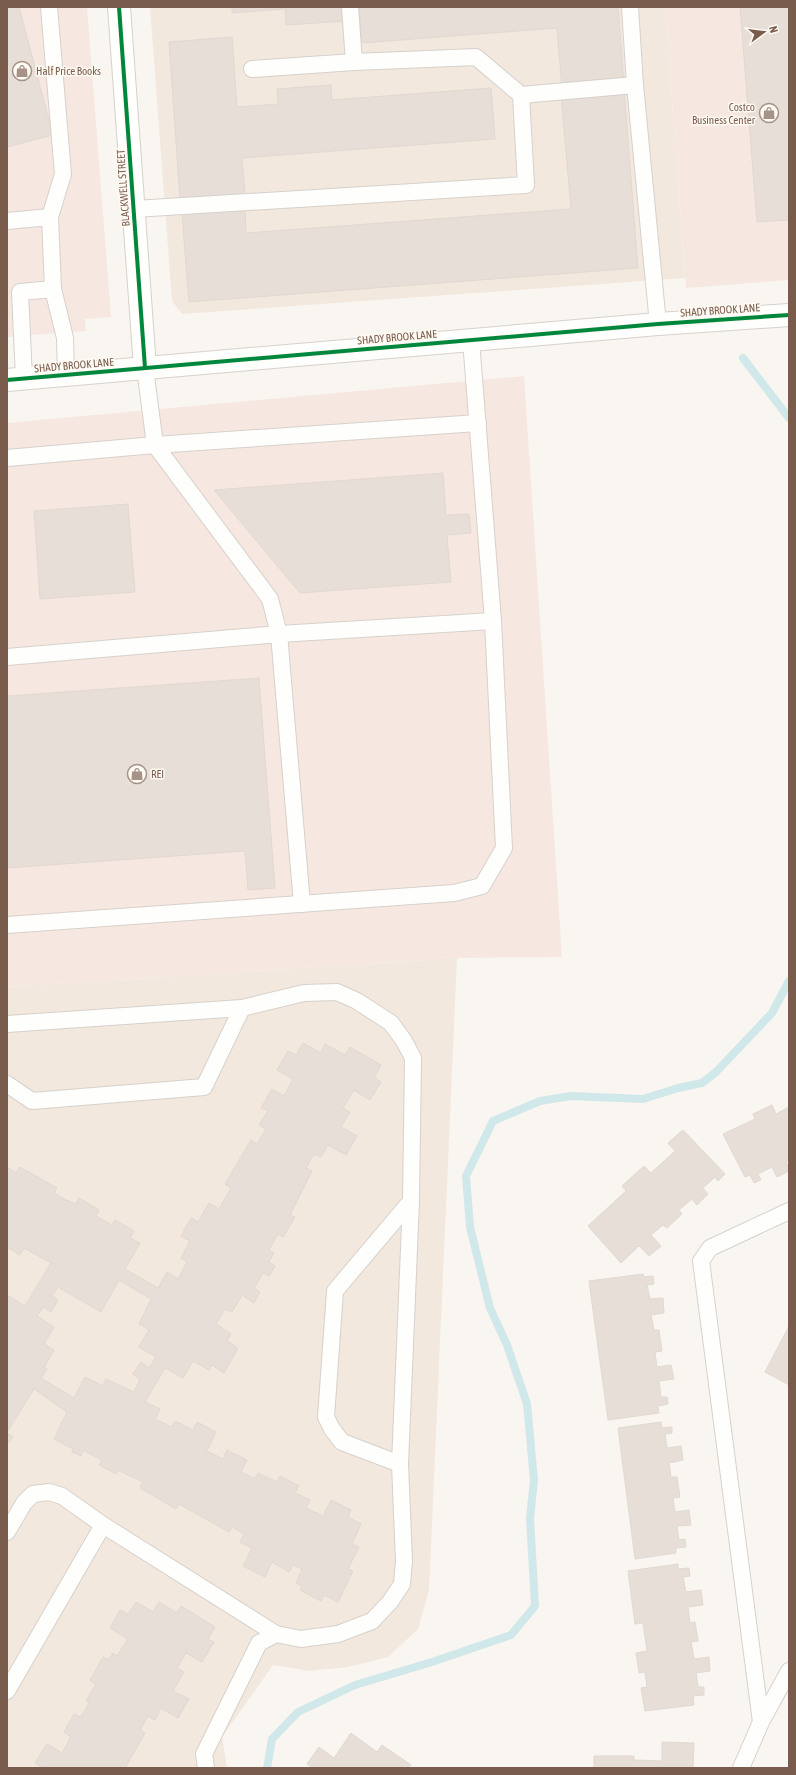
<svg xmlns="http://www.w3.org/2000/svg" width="796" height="1775" viewBox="0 0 796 1775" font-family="'Asap Condensed',sans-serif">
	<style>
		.residential { fill: #f2e8de }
		.commercial { fill: #f6e8e1 }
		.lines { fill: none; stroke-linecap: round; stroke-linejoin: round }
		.stream { stroke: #d0e8ea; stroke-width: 8 }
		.building { fill: #e6ded7; stroke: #e2d8d2; fill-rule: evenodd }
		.service-casing { stroke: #d7d1cb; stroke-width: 18 }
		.minor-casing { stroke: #d7d1cb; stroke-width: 24 }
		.tertiary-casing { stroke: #d7d1cb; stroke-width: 24 }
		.service { stroke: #fefefd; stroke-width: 16 }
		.minor { stroke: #fefefd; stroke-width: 22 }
		.tertiary { stroke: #fefefd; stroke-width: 22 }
		.cycleway-casing { stroke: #fffaf3; stroke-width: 6 }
		.cycleway { stroke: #00873e; stroke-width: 4 }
		.labels { text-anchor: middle; stroke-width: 3; stroke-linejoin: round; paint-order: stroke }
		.poi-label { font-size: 11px; fill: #7a5c4d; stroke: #fffaf3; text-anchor: start }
		.street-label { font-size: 11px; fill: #7a5c4d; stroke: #fffaf3 }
	</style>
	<rect width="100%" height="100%" fill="#f9f5f0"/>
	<g class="residential">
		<path d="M150,7H665L685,278L182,314L172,301Z"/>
		<path d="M457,958L429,1590L418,1629L388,1657L348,1667L309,1671L273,1665L222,1737L227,1768H7V987Z"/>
	</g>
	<g class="commercial">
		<path d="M7,7H87L111,317L85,319L86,331L7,337Z"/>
		<path d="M665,7H789V280L686,288Z"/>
		<path d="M524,376L562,957L457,958L7,987V423Z"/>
	</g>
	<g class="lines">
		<g class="stream">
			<path d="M743,358L789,418"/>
			<path d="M267,1768L272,1739L298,1712L355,1685L432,1662L511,1635L535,1606L530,1518L534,1480L527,1404L507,1345L490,1308L470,1227L466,1176L493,1121L540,1101L571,1096L643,1099L678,1088L702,1083L716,1072L772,1013L789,981"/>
		</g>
	</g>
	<g class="building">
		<path d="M7,7H19L53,135L7,147Z"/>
		<path d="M232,7H345L346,21L286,25L285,9L232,13Z"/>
		<path d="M359,7H618L624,83L562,88L557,28L362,43Z"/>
		<path d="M740,7H789V220L757,222Z"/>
		<path d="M232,37L237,107L278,104L277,89L331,85L332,100L491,88L495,139L242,158L245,195L180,199L169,42Z"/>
		<path d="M624,89L638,268L189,302L182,214L245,209L246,233L571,209L561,94Z"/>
		<path d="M443,473L446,515L469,514L471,533L447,535L451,582L300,593L214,490Z"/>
		<path d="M128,504L135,592L40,599L34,511Z"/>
		<path d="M259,678L275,888L248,890L245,851L7,868V696Z"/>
		<path d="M303,1043L321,1053L325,1044L345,1055L350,1047L381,1065L374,1078L381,1082L370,1100L354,1090L343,1108L350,1112L341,1127L357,1136L346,1155L328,1145L321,1157L314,1154L306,1168L312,1171L290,1215L295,1217L283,1237L278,1234L269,1250L274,1253L269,1262L275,1266L269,1276L263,1273L254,1288L260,1292L254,1303L242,1295L232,1312L225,1309L216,1324L231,1334L227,1341L238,1348L224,1373L212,1365L209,1370L193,1361L183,1378L165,1368L145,1402L160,1409L155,1419L172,1427L175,1421L193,1430L197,1422L216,1432L207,1451L223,1459L227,1450L247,1460L241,1472L255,1479L258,1473L277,1482L280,1476L299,1486L295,1493L310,1500L306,1508L323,1516L331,1500L351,1510L348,1517L361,1524L352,1544L359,1547L348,1569L353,1571L338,1602L324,1595L321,1601L300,1590L302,1586L296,1583L302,1569L293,1565L289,1572L272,1562L265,1577L243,1566L252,1548L240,1542L244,1534L232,1527L229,1532L179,1504L176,1509L140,1488L143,1482L118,1470L116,1474L99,1465L102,1460L83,1450L81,1456L72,1452L73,1449L54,1439L67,1412L34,1389L7,1432V1300L9,1296L25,1306L51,1263L24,1248L20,1255L7,1247V1167L16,1173L20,1167L57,1188L54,1193L66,1200L76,1204L79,1198L99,1210L96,1216L112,1225L115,1220L134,1231L130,1238L140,1243L125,1269L158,1288L167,1272L178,1279L187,1262L181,1258L190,1241L181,1236L191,1218L198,1222L209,1203L219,1209L231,1188L225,1184L251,1140L257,1144L266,1129L259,1125L268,1111L261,1108L272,1089L284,1096L293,1079L277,1070L288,1051L296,1055ZM119,1280L151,1299L139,1324L149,1330L139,1347L156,1357L149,1368L141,1362L133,1374L140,1379L134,1392L106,1379L103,1386L85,1377L74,1398L41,1378L47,1369L44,1367L54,1350L44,1344L54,1327L37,1316L43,1307L51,1312L58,1300L52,1296L58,1287L101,1312Z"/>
		<path d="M772,1105L776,1114L789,1107V1160L786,1161L789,1171L777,1177L772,1167L758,1174L761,1180L754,1183L750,1175L745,1177L723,1134L755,1119L753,1114Z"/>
		<path d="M683,1130L725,1174L718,1181L715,1177L703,1188L708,1194L697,1205L692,1199L679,1210L682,1214L667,1228L663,1225L651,1235L661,1246L649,1256L639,1246L621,1263L588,1226L626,1191L622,1186L644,1166L651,1173L675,1151L668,1143Z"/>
		<path d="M643,1274L644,1277L653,1276L654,1284L647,1285L650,1299L663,1298L664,1313L651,1315L654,1330H659L662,1351L655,1352L657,1367L671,1365L674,1379L659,1381L661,1397H667L668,1404L658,1406L659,1413L608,1420L589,1281Z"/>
		<path d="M789,1326V1385L765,1372Z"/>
		<path d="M661,1422L662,1428L672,1427V1433L665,1434L667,1448L681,1446L683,1460L669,1463L671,1477H677L680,1497L673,1498L675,1512L689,1510L691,1525L677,1526L679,1540L685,1539L686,1547L676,1548V1553L635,1559L618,1428Z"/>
		<path d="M7,1433L13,1437L7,1445Z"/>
		<path d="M678,1564V1569L689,1568L690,1576L683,1577L686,1592L701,1590L703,1605L688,1607L690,1623L695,1622L698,1641L691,1642L694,1659L709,1657L710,1671L696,1673L698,1687H704V1695L693,1696L694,1705L645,1711L641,1688L647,1687L645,1672L639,1673L636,1653L647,1651L643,1623L635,1624L628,1571Z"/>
		<path d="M136,1602L153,1612L159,1602L177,1613L181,1606L215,1627L208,1639L214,1642L202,1662L186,1653L177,1668L184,1672L173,1691L189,1699L178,1718L161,1708L155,1720L148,1716L140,1730L145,1733L125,1768H43L35,1763L47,1744L62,1753L71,1737L64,1732L74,1714L81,1717L89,1703L86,1701L96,1684L90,1680L103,1657L109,1660L113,1653L117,1656L128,1639L110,1628L120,1610L128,1614Z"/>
		<path d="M351,1733L377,1752L382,1745L411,1765L408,1768H313L307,1764L319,1747L334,1758Z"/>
		<path d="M662,1742L694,1743L693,1768H594V1756H634V1760L662,1761Z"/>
	</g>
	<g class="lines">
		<g class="service-casing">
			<g id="service">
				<path d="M49,7L63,174L50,217"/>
				<path d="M350,7L354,62"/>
				<path d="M630,7L635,85L658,324"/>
				<path d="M252,69L354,62L476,57L521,95L635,85"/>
				<path d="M134,209L526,185L521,95"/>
				<path d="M7,221L50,217L53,289L65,338L66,375"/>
				<path d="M145,368L155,445L270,599L279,634L302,904"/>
				<path d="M24,379L20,292L53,289"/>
				<path d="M7,458L155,445L478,423"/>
				<path d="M7,657L279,634L493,621L471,340"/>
				<path d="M7,925L454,893L482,886L504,848L493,621"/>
				<path d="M7,1024L242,1008L304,993L337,992L357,1001L391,1023L404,1041L413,1058L411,1201L400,1464L404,1561L402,1584L390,1602L372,1621L338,1634L301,1639L276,1634L259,1643L204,1754L206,1768"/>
				<path d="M7,1084L32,1101L204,1087L242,1008"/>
				<path d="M400,1464L342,1442L332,1429L326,1417L335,1291L411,1201"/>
				<path d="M7,1532L24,1503L33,1494L49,1492L62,1496L103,1525L276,1634"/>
				<path d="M7,1691L103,1525"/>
				<path d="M761,1722L701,1261L710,1248L789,1211"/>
				<path d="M741,1768L761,1722L789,1671"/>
			</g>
		</g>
		<g class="minor-casing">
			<path id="minor" d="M119,7L145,368"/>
		</g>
		<g class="tertiary-casing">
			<path id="tertiary" d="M7,380L658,324L789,315"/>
		</g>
		<use href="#service" class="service"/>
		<use href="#minor" class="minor"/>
		<use href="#tertiary" class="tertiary"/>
		<g class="cycleway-casing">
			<g id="cycleway">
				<path d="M119,7L145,368"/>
				<path d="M7,380L658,324L789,315"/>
			</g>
		</g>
		<use href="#cycleway" class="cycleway"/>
	</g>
	<defs>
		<g id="shop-ring" transform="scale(1)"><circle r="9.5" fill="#fffaf3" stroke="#a69286" stroke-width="1.5"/><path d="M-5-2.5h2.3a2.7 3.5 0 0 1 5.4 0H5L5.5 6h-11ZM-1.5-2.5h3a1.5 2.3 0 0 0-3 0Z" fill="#a69286"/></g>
	</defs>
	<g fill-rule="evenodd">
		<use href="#shop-ring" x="22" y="71"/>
		<use href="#shop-ring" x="769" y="113"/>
		<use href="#shop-ring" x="137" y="774"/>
	</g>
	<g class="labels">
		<g class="poi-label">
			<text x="36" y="75">Half Price Books</text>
			<text x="755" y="111" text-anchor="end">Costco<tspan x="755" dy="13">Business Center</tspan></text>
			<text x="151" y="778">REI</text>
		</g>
		<g class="street-label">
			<text transform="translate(123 188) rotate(-94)" y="4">BLACKWELL STREET</text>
			<text transform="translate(720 310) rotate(-4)" y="4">SHADY BROOK LANE</text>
			<text transform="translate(397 337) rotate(-5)" y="4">SHADY BROOK LANE</text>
			<text transform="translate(74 365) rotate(-5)" y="4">SHADY BROOK LANE</text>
		</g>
	</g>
	<rect width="796" height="1775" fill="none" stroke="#7a5c4d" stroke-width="16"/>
	<g transform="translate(764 32) rotate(75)" stroke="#fffaf3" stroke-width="3" paint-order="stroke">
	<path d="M0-3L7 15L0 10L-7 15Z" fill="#7a5c4d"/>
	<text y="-6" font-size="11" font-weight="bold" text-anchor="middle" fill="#7a5c4d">N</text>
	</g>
</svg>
